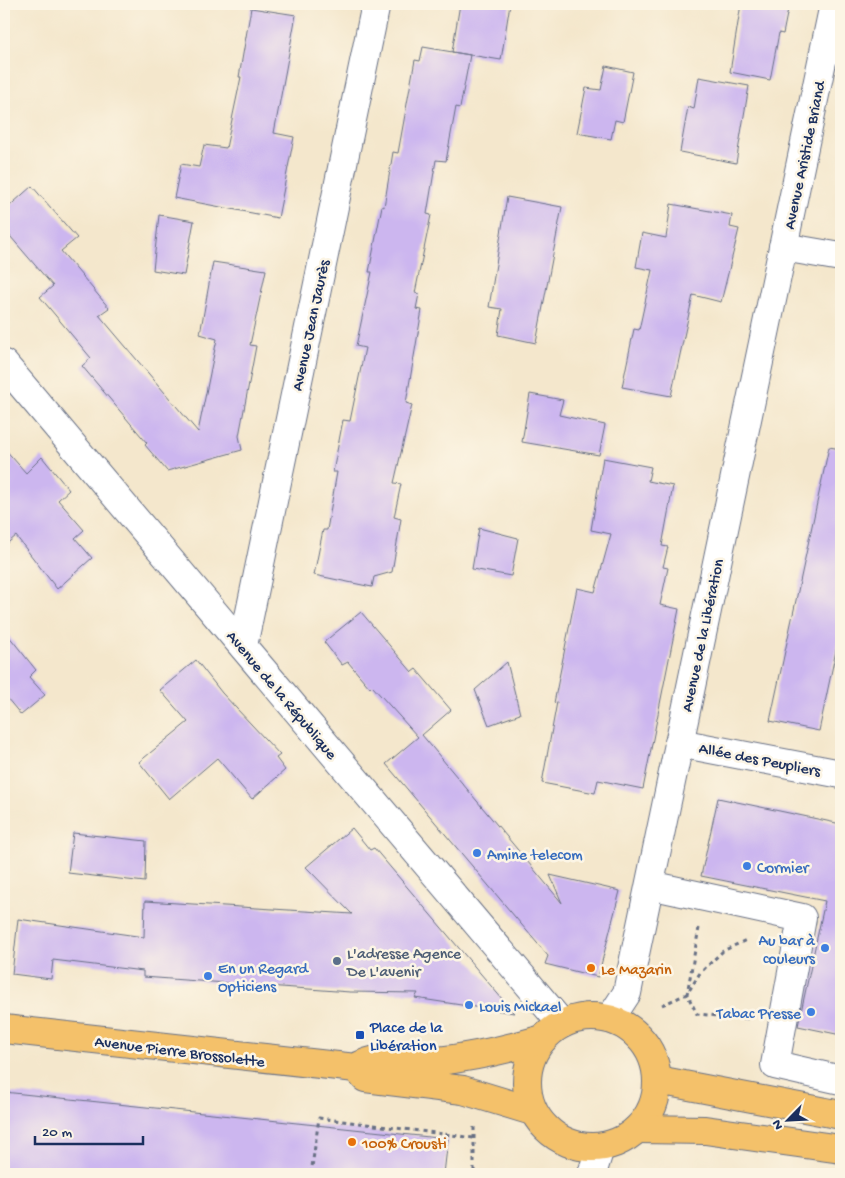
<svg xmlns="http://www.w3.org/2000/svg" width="845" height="1178" viewBox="0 0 845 1178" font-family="'Gochi Hand',sans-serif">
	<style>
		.building { fill: #ccb6ef }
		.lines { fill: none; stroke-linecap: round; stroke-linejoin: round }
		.minor-casing { stroke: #676f84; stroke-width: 30 }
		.major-casing { stroke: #676f84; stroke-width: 30 }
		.path { stroke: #676f84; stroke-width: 3; stroke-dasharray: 4 4; stroke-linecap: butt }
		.minor { stroke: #fff; stroke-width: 28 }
		.major { stroke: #f4c16a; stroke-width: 28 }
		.shop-dot { fill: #3f7fe0; stroke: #fcf5e5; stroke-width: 2 }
		.service-dot { fill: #5c6f8a; stroke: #fcf5e5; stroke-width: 2 }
		.food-dot { fill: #e8710a; stroke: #fcf5e5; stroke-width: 2 }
		.transit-dot { fill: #1a4fb4; stroke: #fcf5e5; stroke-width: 2 }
		.labels { text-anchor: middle; stroke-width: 5; stroke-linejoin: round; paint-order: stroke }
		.street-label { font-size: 16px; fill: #1b2f5e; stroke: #fcf5e5 }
		.shop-label { font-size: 16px; fill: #366cbe; stroke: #fcf5e5; text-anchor: start }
		.service-label { font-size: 16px; fill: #4e5e75; stroke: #fcf5e5; text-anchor: start }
		.food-label { font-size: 16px; fill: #c56008; stroke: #fcf5e5; text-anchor: start }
		.transit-label { font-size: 16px; fill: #164399; stroke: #fcf5e5; text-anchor: start }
	</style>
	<rect width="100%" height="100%" fill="#fcf5e5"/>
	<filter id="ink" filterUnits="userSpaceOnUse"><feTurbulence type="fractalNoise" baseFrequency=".02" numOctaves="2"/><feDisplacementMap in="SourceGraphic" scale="10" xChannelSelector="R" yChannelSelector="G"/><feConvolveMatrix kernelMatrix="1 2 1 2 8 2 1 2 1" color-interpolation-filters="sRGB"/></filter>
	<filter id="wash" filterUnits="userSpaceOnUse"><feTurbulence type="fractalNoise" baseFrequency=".0096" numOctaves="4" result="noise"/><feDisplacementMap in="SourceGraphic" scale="20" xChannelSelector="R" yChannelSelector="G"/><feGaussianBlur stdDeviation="1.12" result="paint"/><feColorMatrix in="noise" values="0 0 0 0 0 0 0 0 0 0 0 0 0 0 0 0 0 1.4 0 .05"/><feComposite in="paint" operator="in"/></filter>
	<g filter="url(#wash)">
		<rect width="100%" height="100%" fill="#f4e7cc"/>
		<g id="blocks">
			<g class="building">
				<path d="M460,4H510L501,60L452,52Z"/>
				<path d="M741,4H789L783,34L779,33L770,80L730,72Z"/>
				<path d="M251,8L296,15L274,133L294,137L278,218L174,198L181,164L199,167L204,145L226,148L241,77H239Z"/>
				<path d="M423,47L470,55L460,108L456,107L446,161L436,160L427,214L431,215L415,293L419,294L416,309L422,310L406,403L412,405L394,483L401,484L394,517L401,519L392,572L374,577L372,587L314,575L323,530H327L337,472H333L343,420L350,421L365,348L356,346L372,272H369L382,206L384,207L393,152L398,153L415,60L420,61Z"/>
				<path d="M606,66L633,72L623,122L615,120L611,139L577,133L586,88L601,90Z"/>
				<path d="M699,77L749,86L736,163L680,152L688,107L694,109Z"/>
				<path d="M32,186L77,238L61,251L109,308L99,315L198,432L217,339L200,334L213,262L266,270L250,345L256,346L239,436L242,450L167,471L145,445L147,443L82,366L91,358L40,297L53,286L4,229V211Z"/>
				<path d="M507,197L562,207L536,343L498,335L502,309L489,307Z"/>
				<path d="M671,204L732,215L730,227L739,229L721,302L693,295L671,396L622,387L634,329L639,330L652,270L636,267L642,233L666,238Z"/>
				<path d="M159,215L194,221L184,275L153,270Z"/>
				<path d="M530,394L563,400L559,415L605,425L599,455L522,442Z"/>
				<path d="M829,447L841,449V627L819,731L770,721Z"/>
				<path d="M4,448L26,473L42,457L69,490L58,500L84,530L75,538L92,558L57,589L16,536L4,546Z"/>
				<path d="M603,458L651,467L648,481L673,486L662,546L668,547L663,567L668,568L660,605L679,609L643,789L598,780L595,793L542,783L557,702L554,703L577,588L595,592L611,534L591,530Z"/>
				<path d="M479,528L518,538L511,576L472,569Z"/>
				<path d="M361,612L412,672L416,669L451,710L422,735L562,903L550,875L620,891L598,977L545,964L548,956L386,764L418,737L372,686L370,688L348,662L342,665L324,642Z"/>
				<path d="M4,630L36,670L29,677L45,695L21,715L7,698L4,701Z"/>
				<path d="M196,660L222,693L280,755L276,758L285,770L252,799L217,758L169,799L139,762L188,722L160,690Z"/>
				<path d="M507,662L520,714L489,725L475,690Z"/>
				<path d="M718,798L841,824V1035L798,1026L825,901L701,876Z"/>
				<path d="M352,828L370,850L374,848L514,1013L415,998L418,993L350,992L143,977V971L53,960L51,979L12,974L18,919L144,937L145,901L352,914L306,867Z"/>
				<path d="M73,833L146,841L145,882L68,873Z"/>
				<path d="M4,1092L448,1139L444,1174H4Z"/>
			</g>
		</g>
	</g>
	<g filter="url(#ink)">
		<use href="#blocks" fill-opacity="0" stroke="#676f84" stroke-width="1"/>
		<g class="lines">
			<g class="minor-casing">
				<g id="minor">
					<path d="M783,247L841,257"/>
					<path d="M4,364L562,1024"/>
					<path d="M243,646L376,4"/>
					<path d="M679,743L841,774"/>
					<path d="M650,885L802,918L775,1065L841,1080"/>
					<path d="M610,1019L627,993L630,978L834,4"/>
					<path d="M592,1174L600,1148"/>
				</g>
			</g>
			<g class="major-casing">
				<g id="major">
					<circle cx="592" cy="1082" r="65"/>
					<path d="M4,1029L356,1068C378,1052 411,1064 438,1061C474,1057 508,1049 543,1039"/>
					<path d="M356,1068L365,1078L463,1090L532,1111"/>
					<path d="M658,1080L841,1115"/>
					<path d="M639,1129L705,1130L841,1149"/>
				</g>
			</g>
			<g class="path">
				<path d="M699,928L687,994L697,1014L751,1019"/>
				<path d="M662,1005L687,994L700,973L723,951L746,940"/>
				<path d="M474,1127V1174"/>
				<path d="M311,1174L319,1118L474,1138"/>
			</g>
			<use href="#minor" class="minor"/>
			<use href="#major" class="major"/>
		</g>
	</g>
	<g class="shop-dot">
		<circle cx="477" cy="853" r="5"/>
		<circle cx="747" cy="866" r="5"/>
		<circle cx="825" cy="948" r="5"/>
		<circle cx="208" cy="976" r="5"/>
		<circle cx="469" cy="1005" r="5"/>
		<circle cx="811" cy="1012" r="5"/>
	</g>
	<circle class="service-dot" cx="337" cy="961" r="5"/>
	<g class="food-dot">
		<circle cx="591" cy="968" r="5"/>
		<circle cx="352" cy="1142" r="5"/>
	</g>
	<rect class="transit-dot" x="355" y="1030" width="10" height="10" rx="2.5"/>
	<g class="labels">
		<g class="street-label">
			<text transform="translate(803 155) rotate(-78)" y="6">Avenue Aristide Briand</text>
			<text transform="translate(309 325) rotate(-78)" y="6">Avenue Jean Jaurès</text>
			<text transform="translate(701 635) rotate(-78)" y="6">Avenue de la Libération</text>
			<text transform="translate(283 694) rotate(50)" y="6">Avenue de la République</text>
			<text transform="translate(760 758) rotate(11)" y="6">Allée des Peupliers</text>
			<text transform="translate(180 1050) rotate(7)" y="6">Avenue Pierre Brossolette</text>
		</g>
		<g class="shop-label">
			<text x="487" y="859">Amine telecom</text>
			<text x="757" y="872">Cormier</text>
			<text x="815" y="945" text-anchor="end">Au bar à<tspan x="815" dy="18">couleurs</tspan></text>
			<text x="218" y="973">En un Regard<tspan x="218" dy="18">Opticiens</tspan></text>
			<text x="479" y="1011">Louis Mickael</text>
			<text x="801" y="1018" text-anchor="end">Tabac Presse</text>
		</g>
		<g class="service-label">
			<text x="347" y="958">L'adresse Agence<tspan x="347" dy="18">De L'avenir</tspan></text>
		</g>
		<g class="food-label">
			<text x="601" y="974">Le Mazarin</text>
			<text x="362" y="1148">100% Crousti</text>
		</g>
		<g class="transit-label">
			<text x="370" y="1032">Place de la<tspan x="370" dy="18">Libération</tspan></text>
		</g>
	</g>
	<rect width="845" height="1178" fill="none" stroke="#fcf5e5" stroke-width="20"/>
	<g transform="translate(788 1120) rotate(246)" stroke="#fcf5e5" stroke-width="4" paint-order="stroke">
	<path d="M0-4L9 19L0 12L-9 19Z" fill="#1b2f5e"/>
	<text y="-8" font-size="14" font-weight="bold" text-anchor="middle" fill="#1b2f5e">N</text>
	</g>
	<path d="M35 1136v8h108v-8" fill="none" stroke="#1b2f5e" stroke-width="2.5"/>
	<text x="42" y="1136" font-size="15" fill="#1b2f5e" stroke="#fcf5e5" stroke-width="4" paint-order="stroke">20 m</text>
</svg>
